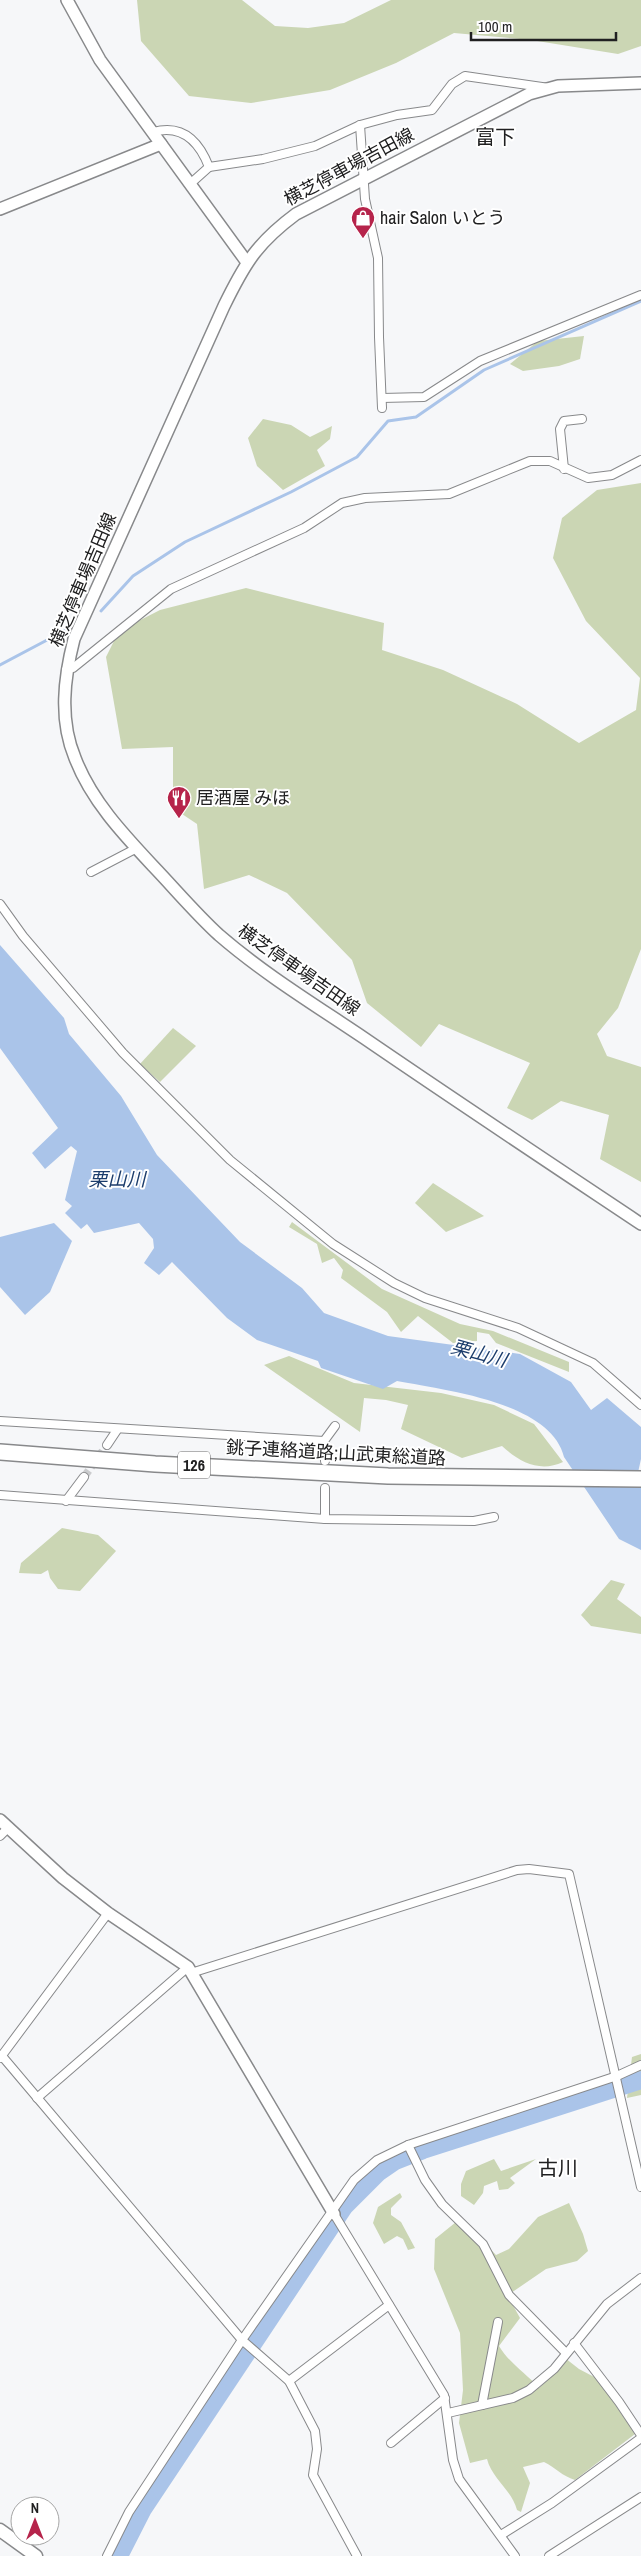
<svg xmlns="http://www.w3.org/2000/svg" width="641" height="2556" viewBox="0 0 641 2556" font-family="'Archivo Narrow','Noto Sans JP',sans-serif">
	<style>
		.green { fill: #cbd6b4 }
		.water { fill: #aac4e9 }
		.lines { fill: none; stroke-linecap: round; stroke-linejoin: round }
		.stream { stroke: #aac4e9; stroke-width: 3 }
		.river { stroke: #aac4e9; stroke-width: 18 }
		.street-tunnel { stroke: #cbccce; stroke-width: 8; stroke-dasharray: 8 4; stroke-linecap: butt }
		.street-casing { stroke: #88898b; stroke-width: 10 }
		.secondary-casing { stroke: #88898b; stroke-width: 14 }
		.primary-casing { stroke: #88898b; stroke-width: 15 }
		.highway-casing { stroke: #88898b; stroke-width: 18 }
		.street { stroke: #fff; stroke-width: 8 }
		.secondary { stroke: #fff; stroke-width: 11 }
		.primary { stroke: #fff; stroke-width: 12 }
		.highway { stroke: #fff; stroke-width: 15 }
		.labels { text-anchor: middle; stroke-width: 4; stroke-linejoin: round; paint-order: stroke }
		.shield { fill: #fff; stroke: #636364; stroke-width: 1 }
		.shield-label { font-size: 16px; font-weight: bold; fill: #202021 }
		.street-label { font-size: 18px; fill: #202021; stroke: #fff }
		.poi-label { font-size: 18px; fill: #202021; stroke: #fff; text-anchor: start }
		.water-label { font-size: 19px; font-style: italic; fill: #1c3d6c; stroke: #fff }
		.quarter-label { font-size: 20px; fill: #202021; stroke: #fff }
	</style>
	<rect width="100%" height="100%" fill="#f6f7f9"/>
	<g class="green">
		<path d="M137,0H242L275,26L308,28L344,23L391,0H641V46L618,54L531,40L454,33L396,63L330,90L251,103L189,96L141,41Z"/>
		<path d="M584,336L580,359L559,366L523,371L510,364L538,341Z"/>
		<path d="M263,419L291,425L310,437L332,426L330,439L317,450L325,466L283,490L257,466L248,438Z"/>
		<path d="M641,483V949L618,1008L597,1034L607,1056L641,1067V1182L600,1159L609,1115L561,1101L532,1120L507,1108L530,1063L439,1024L421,1047L367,1003L352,960L287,893L249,875L204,889L197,824L173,808V747L122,749L106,657L119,631L160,610L246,588L384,623L382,650L443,670L517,704L579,743L636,710L640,678L586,621L553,558L562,518L597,490Z"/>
		<path d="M173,1028L196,1046L160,1082L140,1064Z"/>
		<path d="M433,1183L484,1216L446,1232L415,1203Z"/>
		<path d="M292,1222L382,1289L460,1324L493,1331L569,1362V1372L496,1343L489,1334L477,1332V1341L453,1343L418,1316L401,1332L387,1312L341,1278L343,1270L334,1258L322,1263L317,1244L289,1227Z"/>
		<path d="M289,1356L354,1383L441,1393L494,1405L534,1424L563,1462C540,1473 519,1462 502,1446L462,1458L401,1429L408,1405L386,1400L364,1398L360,1432L264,1365Z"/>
		<path d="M62,1528L98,1535L116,1551L80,1591L58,1589L50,1578L48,1570L41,1574L19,1573L21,1563Z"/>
		<path d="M611,1580L625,1584L617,1599L641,1617V1634L591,1626L581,1615Z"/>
		<path d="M641,2054V2095L627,2098L632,2057Z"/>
		<path d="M494,2159L501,2171L536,2159L510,2178L515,2183L508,2189L499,2190L497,2181L484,2186L483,2193L474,2205L461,2196V2184L466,2171Z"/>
		<path d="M400,2193L402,2197L391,2208V2215L401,2222L415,2248L408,2250L403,2239L397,2236L384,2244L373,2223L378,2207Z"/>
		<path d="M569,2203L583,2234L588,2251L577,2261L546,2269L511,2293L509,2298L520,2318L499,2346C509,2363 526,2373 539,2388L552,2376L565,2358L579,2369L598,2379L635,2434L575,2480C562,2476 556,2468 544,2462L523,2467L530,2483L521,2512L517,2510C512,2490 492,2479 487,2459L470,2463L459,2423L463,2390L460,2333L434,2269L435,2239L461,2218L496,2255L509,2249L538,2217Z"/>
	</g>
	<g class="water">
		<path d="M0,945L64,1018L69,1034L121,1096L157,1155L240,1242L302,1288L324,1313L388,1336L520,1354L571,1382L591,1410L607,1398L641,1427V1459L637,1477L641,1484V1550L619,1539L564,1457C551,1402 444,1390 397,1381L383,1389L321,1368L318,1361L257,1340L227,1318L172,1262L159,1275L144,1263L154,1248L153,1239L139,1223L94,1233L87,1224L81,1229L65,1213L72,1206L65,1200L77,1151L71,1146L45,1169L32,1153L58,1128L0,1048Z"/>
		<path d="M54,1223L72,1241L50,1292L25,1315L0,1287V1237Z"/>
	</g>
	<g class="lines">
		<g class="stream">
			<path d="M101,611L133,576L185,542L291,492L357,457L388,421L416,417L484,370L641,301"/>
			<path d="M0,665L66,630"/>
		</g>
		<path class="river" d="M119,2556L143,2509L344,2207L379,2172L395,2161L423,2150L641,2080"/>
		<path class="street-tunnel" d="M84,1477L107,1445"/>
		<g class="street-casing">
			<g id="street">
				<path d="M360,125L365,199L378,258L379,337L382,408"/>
				<path d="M153,132C182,124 199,141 209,167L190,184"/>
				<path d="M209,167L263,159L315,146L360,125L397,115L432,110L452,84L465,76L549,88"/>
				<path d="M382,398L424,397L480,361L641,295"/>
				<path d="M564,469L560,429L564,421L582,419"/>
				<path d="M66,670L73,668L171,589L304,528L342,503L365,498L449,494L530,461H550L588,478L612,475L641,460"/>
				<path d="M91,872L137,848"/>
				<path d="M0,904L23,936L123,1053L230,1160L333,1244L394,1283L425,1298L518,1328L593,1363L641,1405"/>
				<path d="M0,1421L324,1441"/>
				<path d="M107,1445L117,1430"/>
				<path d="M325,1461L324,1441L335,1426"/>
				<path d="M0,1495L325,1519L474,1521L494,1517"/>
				<path d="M66,1501L84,1477"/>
				<path d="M325,1519V1488"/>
				<path d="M0,1836L9,1827"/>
				<path d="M191,1973L517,1870L529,1869L569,1874L641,2187"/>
				<path d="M2,2056L242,2340L289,2381L315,2431L317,2449L313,2475L357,2556"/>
				<path d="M0,2058L108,1913"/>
				<path d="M37,2098L188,1967"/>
				<path d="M408,2145L425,2180L442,2204L483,2244L509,2295L565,2352"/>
				<path d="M334,2214L444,2395L453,2460L459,2479L515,2556"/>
				<path d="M574,2343L619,2402L641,2435"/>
				<path d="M289,2381L389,2305"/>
				<path d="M482,2405L498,2322"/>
				<path d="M448,2413L513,2398L529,2390L554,2369L607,2304L641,2278"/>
				<path d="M391,2443L445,2398"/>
				<path d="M501,2535L552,2503L641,2438"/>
				<path d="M107,2556L129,2512L242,2340L354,2180L377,2160L408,2145L617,2076L641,2065"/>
				<path d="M549,2556L641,2497"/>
			</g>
		</g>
		<g class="secondary-casing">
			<g id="secondary">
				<path d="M67,0L100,60L246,261"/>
				<path d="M641,83L558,86L529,94L296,214C257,243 245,263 224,306L74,639C64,678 59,720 75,758C91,800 123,834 153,866C175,889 196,914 219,935C264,974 315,1005 364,1038C456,1101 548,1162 641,1224"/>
				<path d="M0,209L161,144"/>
				<path d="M0,1820L63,1878L108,1913L188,1967L334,2214"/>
			</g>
		</g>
		<g class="primary-casing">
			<path id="primary" d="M0,2530L36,2556"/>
		</g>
		<g class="highway-casing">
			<path id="highway" d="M0,1452L155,1464L388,1476L641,1479"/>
		</g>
		<use href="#street" class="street"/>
		<use href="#secondary" class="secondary"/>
		<use href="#primary" class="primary"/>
		<use href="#highway" class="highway"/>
	</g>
	<defs>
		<g id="shop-pin" transform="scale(1.25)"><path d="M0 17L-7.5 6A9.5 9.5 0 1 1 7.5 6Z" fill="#b6244b" stroke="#fff"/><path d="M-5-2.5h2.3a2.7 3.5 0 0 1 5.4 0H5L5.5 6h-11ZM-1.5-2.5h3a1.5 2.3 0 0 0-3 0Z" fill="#fff"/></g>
		<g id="restaurant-pin" transform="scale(1.25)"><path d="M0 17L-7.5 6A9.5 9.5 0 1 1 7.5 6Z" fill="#b6244b" stroke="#fff"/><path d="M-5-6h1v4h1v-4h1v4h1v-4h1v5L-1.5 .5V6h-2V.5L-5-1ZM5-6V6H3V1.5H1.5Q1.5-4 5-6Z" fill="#fff"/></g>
	</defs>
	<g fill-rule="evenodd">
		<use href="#shop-pin" x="363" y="218"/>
		<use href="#restaurant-pin" x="179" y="798"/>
	</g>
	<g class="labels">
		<rect class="shield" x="178" y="1451.5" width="32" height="27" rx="4"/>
		<g class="shield-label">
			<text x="194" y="1471">126</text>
		</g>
		<g class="street-label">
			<text transform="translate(349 167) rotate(-28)" y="6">横芝停車場吉田線</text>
			<text transform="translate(83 580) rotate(-67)" y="6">横芝停車場吉田線</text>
			<text transform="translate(299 970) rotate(35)" y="6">横芝停車場吉田線</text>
			<text transform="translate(336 1453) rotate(3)" y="6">銚子連絡道路;山武東総道路</text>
		</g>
		<g class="poi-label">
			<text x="380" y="224">hair Salon いとう</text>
			<text x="196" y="804">居酒屋 みほ</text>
		</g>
		<g class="water-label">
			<text x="117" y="1186">栗山川</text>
			<text transform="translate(479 1353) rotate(15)" y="7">栗山川</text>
		</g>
		<g class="quarter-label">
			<text x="495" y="144">富下</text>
			<text x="558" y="2175">古川</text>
		</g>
	</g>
	<g transform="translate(35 2521)"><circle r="24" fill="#ffffff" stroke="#a6a6a6"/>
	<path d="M0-4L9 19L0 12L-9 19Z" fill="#b6244b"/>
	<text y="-8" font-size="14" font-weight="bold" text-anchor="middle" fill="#202021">N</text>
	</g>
	<path d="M471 32v8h145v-8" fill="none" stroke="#202021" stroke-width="2.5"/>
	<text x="478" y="32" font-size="15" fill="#202021" stroke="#ffffff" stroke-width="4" paint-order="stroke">100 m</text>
</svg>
